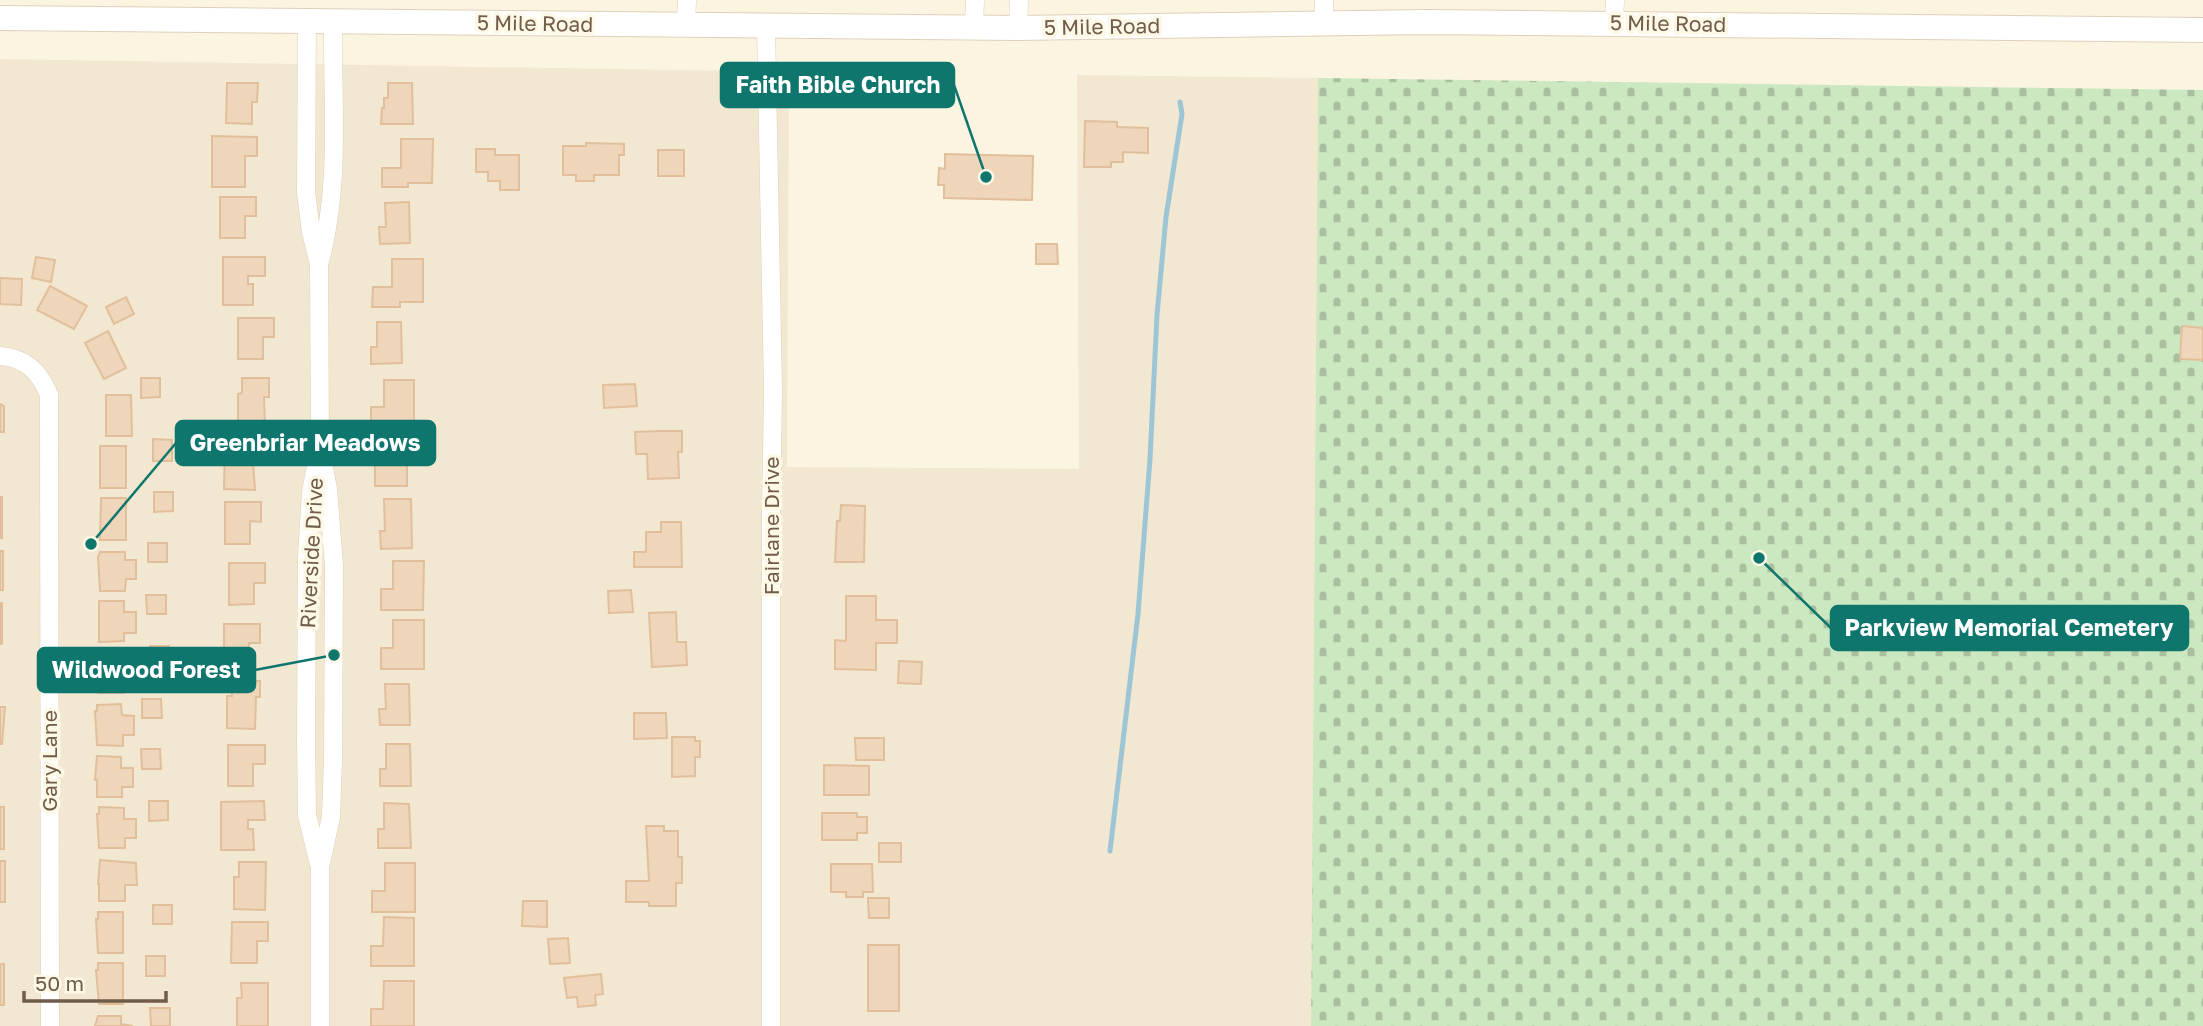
<svg xmlns="http://www.w3.org/2000/svg" width="2203" height="1026" viewBox="0 0 2203 1026" font-family="'Golos Text',sans-serif">
	<style>
		.residential { fill: #f2e7d0 }
		.cemetery { fill: url(#cemetery-stones) }
		.lines { fill: none; stroke-linecap: round; stroke-linejoin: round }
		.stream { stroke: #9dc5d5; stroke-width: 5 }
		.building { fill: #efd6ba; stroke: #e1bf9b; stroke-width: 2 }
		.minor-casing { stroke: #dfd1bd; stroke-width: 19 }
		.secondary-casing { stroke: #e0d0b9; stroke-width: 26 }
		.minor { stroke: #fff; stroke-width: 18 }
		.secondary { stroke: #fff; stroke-width: 24 }
		.labels { text-anchor: middle; stroke-width: 7; stroke-linejoin: round; paint-order: stroke }
		.street-label { font-size: 21px; fill: #715c49; stroke: #fef8e7 }
		.leader { fill: none; stroke: #0f766e; stroke-width: 2.5 }
		.callout-dot { fill: #0f766e; stroke: #fef8e7; stroke-width: 2.5 }
		.callout { fill: #0f766e; stroke: #0f766e; stroke-width: 2.5 }
		.callout-label { font-size: 23px; text-anchor: middle; font-weight: bold; fill: #fff }
	</style>
	<defs>
		<pattern id="cemetery-stones" width="16" height="16" patternUnits="userSpaceOnUse" patternTransform="scale(1.75)"><rect width="16" height="16" fill="#cbe8c1"/><path d="M2 7V4a2 2 0 0 1 4 0v3zM10 15v-3a2 2 0 0 1 4 0v3z" fill="#a9bf9f"/></pattern>
	</defs>
	<rect width="100%" height="100%" fill="#fbf4e1"/>
	<path class="residential" d="M0,59L789,72L787,467L1079,469L1077,75L1318,78L1311,1026H0Z"/>
	<path class="cemetery" d="M1318,78L2203,90V1026H1311Z"/>
	<g class="lines">
		<path class="stream" d="M1110,851L1138,614L1150,459L1157,315L1166,217L1182,114L1180,102"/>
	</g>
	<g class="building">
		<path d="M227,83H258L257,102H252V124L226,123Z"/>
		<path d="M388,83H412L413,124H381L382,108H384V98H388Z"/>
		<path d="M1085,121L1117,122V127L1148,128V153L1123,152V162H1111V167H1084Z"/>
		<path d="M212,136L257,137V156H245V187H212Z"/>
		<path d="M401,139H433L432,183H408V187H382V168H401Z"/>
		<path d="M586,143L624,144V155H619V175H594V181H576V175H563V146H586Z"/>
		<path d="M476,149H495V155H519V190H500V181H488V172H476Z"/>
		<rect x="658" y="150" width="26" height="26"/>
		<path d="M945,154L1033,156L1032,200L944,198V185H938L939,168L945,169Z"/>
		<path d="M220,197H256V216H245V238H220Z"/>
		<path d="M409,202L410,243L380,244L379,227H386L385,203Z"/>
		<path d="M1036,244H1057L1058,264H1036Z"/>
		<path d="M36,257L55,260L51,282L32,278Z"/>
		<path d="M223,257H265V276H248V284H253V305H223Z"/>
		<path d="M392,259H423V302H400V307H372L373,287H392Z"/>
		<path d="M0,278L22,279L21,305L0,304Z"/>
		<path d="M50,286L87,306L74,329L37,310Z"/>
		<path d="M126,297L134,314L114,324L106,307Z"/>
		<path d="M238,318H274V337H263V359H238Z"/>
		<path d="M377,322H401L402,363L371,364V347H377Z"/>
		<path d="M2182,326L2203,328V360L2180,359Z"/>
		<path d="M108,331L126,368L104,379L85,343Z"/>
		<path d="M141,378H160V397L141,398Z"/>
		<path d="M242,378H269V397H264L265,426H238V394L242,393Z"/>
		<path d="M384,380H414V429L371,428V407H384Z"/>
		<path d="M635,384L637,406L604,408L603,385Z"/>
		<path d="M106,395H131L132,436H106Z"/>
		<path d="M0,404L4,406V432H0Z"/>
		<path d="M661,431H682V452H678L679,478L648,479L647,454H636L635,432Z"/>
		<path d="M153,439L172,440V461H153Z"/>
		<rect x="375" y="439" width="32" height="47"/>
		<path d="M225,441H267V461H253L255,490L224,489Z"/>
		<rect x="100" y="446" width="26" height="42"/>
		<path d="M154,492H173V511L154,512Z"/>
		<rect x="0" y="497" width="2" height="41"/>
		<path d="M101,498H126V540H100Z"/>
		<path d="M384,499H411L412,548L381,549L380,531H385Z"/>
		<path d="M225,502H261V522L250,521V544H225Z"/>
		<path d="M841,505L865,506L864,562H835L837,521H840Z"/>
		<path d="M661,522H681L682,567H634V552H646V532H661Z"/>
		<rect x="148" y="543" width="19" height="19"/>
		<rect x="0" y="551" width="3" height="39"/>
		<path d="M100,552H125V560H136V579H126L125,591H100L98,557Z"/>
		<path d="M393,561H424L423,610H381V589H393Z"/>
		<path d="M229,563H265V583H254V604L229,605Z"/>
		<path d="M631,590L633,612L609,613L608,591Z"/>
		<path d="M146,595H166V614H147Z"/>
		<path d="M846,596H876V620H897V643H876V670L835,669V640L846,641Z"/>
		<path d="M99,601H124V612H136V633H124V641L99,642Z"/>
		<rect x="0" y="603" width="2" height="41"/>
		<path d="M676,612L677,642H686L687,665L652,667L649,613Z"/>
		<path d="M393,620H424V669H381V648H393Z"/>
		<path d="M224,624H260V643H249V665H224Z"/>
		<rect x="150" y="646" width="19" height="20"/>
		<path d="M98,655H123V662H134V681H123L124,693H98V675L96,676Z"/>
		<path d="M899,661L922,662L921,684L898,683Z"/>
		<path d="M232,681H260V697H256L255,729L227,728V696H232Z"/>
		<path d="M385,684H409L410,725H380L379,709H386Z"/>
		<path d="M142,699H161L162,718H142Z"/>
		<path d="M121,704L122,715L134,716V735H123V746L97,745L95,711H97V705Z"/>
		<path d="M0,707H5L2,744H0Z"/>
		<path d="M634,713H666L667,738L634,739Z"/>
		<path d="M672,737H695V741H700V757H695V776L672,777Z"/>
		<path d="M855,738H884V760H856Z"/>
		<path d="M386,744H410L411,786H380V769H386Z"/>
		<path d="M228,745H265V764H253V786H228Z"/>
		<path d="M141,749H160L161,769H142Z"/>
		<path d="M97,756L121,757V768H133V787H122V797H97V780H95Z"/>
		<path d="M824,765L869,766V795H824Z"/>
		<path d="M149,801H168V820L149,821Z"/>
		<path d="M264,801L265,820H248V829H253L254,850H221V802Z"/>
		<path d="M384,803L409,804L411,848H378V829H384Z"/>
		<rect x="0" y="807" width="4" height="42"/>
		<path d="M99,807L124,808V819H136V838H125V848H99L97,814H99Z"/>
		<path d="M822,813H857V817H867V833H857V840H822Z"/>
		<path d="M646,826H664V831H678V857H682V883H676V906H649V902H626V881H649Z"/>
		<rect x="879" y="843" width="22" height="19"/>
		<path d="M100,860L136,863L137,885H125V901H99V884H98Z"/>
		<rect x="0" y="861" width="5" height="41"/>
		<path d="M239,862H266L265,910L234,909V877H239Z"/>
		<path d="M385,863H415V912H372V891H385Z"/>
		<path d="M831,864H872L873,892H863V897H846V892H831Z"/>
		<path d="M868,898H889V918H869Z"/>
		<path d="M523,901H547V927L522,926Z"/>
		<rect x="153" y="905" width="19" height="19"/>
		<path d="M98,912H123V953H98L96,919H98Z"/>
		<path d="M384,917L414,918V966H371V946H383Z"/>
		<path d="M232,922H268V941H257V963H231Z"/>
		<path d="M568,938L570,963L550,964L548,939Z"/>
		<rect x="868" y="945" width="31" height="66"/>
		<rect x="146" y="956" width="19" height="20"/>
		<path d="M98,963H123V1004H99L96,970H98Z"/>
		<rect x="0" y="964" width="4" height="41"/>
		<path d="M601,974L603,994L595,995L596,1005L578,1007L577,997L567,998L564,978Z"/>
		<path d="M384,981H414V1026H371V1009H383Z"/>
		<path d="M241,983H268V1026H237V998H242Z"/>
		<path d="M150,1008H170V1026H151Z"/>
		<path d="M98,1016H121V1024L133,1026H95Z"/>
	</g>
	<g class="lines">
		<g class="minor-casing">
			<g id="minor">
				<path d="M1324,0V24"/>
				<path d="M307,22L306,192L311,232L319,264L320,448L328,489L334,566L333,760L331,817L320,867V1026"/>
				<path d="M1614,23L1615,0"/>
				<path d="M686,25L687,0"/>
				<path d="M766,26L773,390L771,516V1026"/>
				<path d="M974,28L975,0"/>
				<path d="M1018,28L1019,0"/>
				<path d="M320,261C341,183 332,101 333,22"/>
				<path d="M0,356C26,358 40,372 49,395L50,1026"/>
				<path d="M318,457L311,492L307,558L306,739L307,815L319,864"/>
			</g>
		</g>
		<g class="secondary-casing">
			<path id="secondary" d="M0,18L1018,28L1426,22L2203,30"/>
		</g>
		<use href="#minor" class="minor"/>
		<use href="#secondary" class="secondary"/>
	</g>
	<g class="labels">
		<g class="street-label">
			<text transform="translate(535 24) rotate(1)" y="7">5 Mile Road</text>
			<text transform="translate(1668 24) rotate(1)" y="7">5 Mile Road</text>
			<text transform="translate(1102 27) rotate(-1)" y="7">5 Mile Road</text>
			<text transform="translate(772 526) rotate(-90)" y="7">Fairlane Drive</text>
			<text transform="translate(312 553) rotate(-87)" y="7">Riverside Drive</text>
			<text transform="translate(50 761) rotate(-90)" y="7">Gary Lane</text>
		</g>
	</g>
	<path class="leader" d="M986 177L954 85M91 544L176 443M1759 558L1831 628M334 655L255 670"/>
	<g class="callout-dot">
		<circle cx="986" cy="177" r="7"/>
		<circle cx="91" cy="544" r="7"/>
		<circle cx="1759" cy="558" r="7"/>
		<circle cx="334" cy="655" r="7"/>
	</g>
	<g class="callout">
		<rect x="721" y="63" width="233" height="44" rx="7"/>
		<rect x="176" y="421" width="259" height="44" rx="7"/>
		<rect x="1831" y="606" width="357" height="44" rx="7"/>
		<rect x="38" y="648" width="217" height="44" rx="7"/>
	</g>
	<g class="callout-label">
		<text x="838" y="93">Faith Bible Church</text>
		<text x="305" y="451">Greenbriar Meadows</text>
		<text x="2009" y="636">Parkview Memorial Cemetery</text>
		<text x="146" y="678">Wildwood Forest</text>
	</g>
	<path d="M24 991v10h142v-10" fill="none" stroke="#715c49" stroke-width="3.5"/>
	<text x="35" y="991" font-size="21" fill="#715c49" stroke="#fef8e7" stroke-width="5" paint-order="stroke">50 m</text>
</svg>
